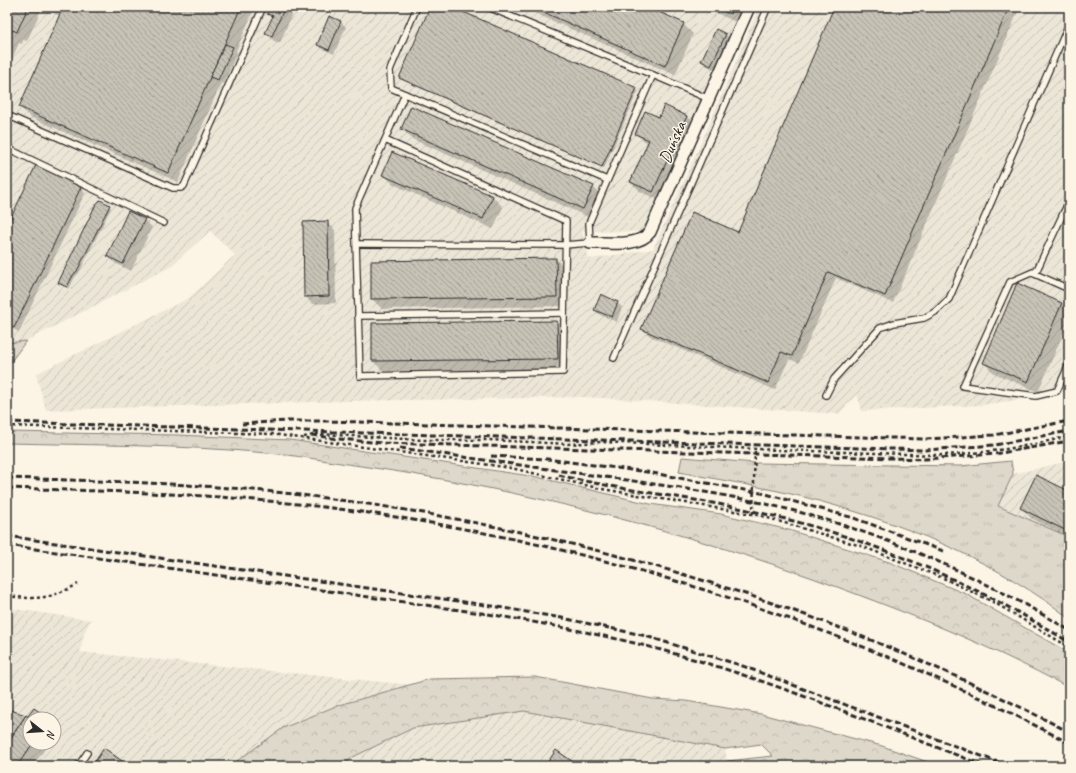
<svg xmlns="http://www.w3.org/2000/svg" width="1076" height="773" viewBox="0 0 1076 773" font-family="Caveat,sans-serif">
	<style>
		.industrial { fill: url(#industrial-furrows); fill-rule: evenodd }
		.grass { fill: url(#grass-tufts); stroke: #84827a }
		.forest { fill: url(#forest-crowns); stroke: #84827a }
		.shadow { fill: #0003 }
		.building { fill: url(#building-back-hatch); stroke: #2b2b2b }
		.lines { fill: none; stroke-linecap: round; stroke-linejoin: round }
		.service-casing { stroke: #2b2b2b; stroke-width: 8 }
		.minor-casing { stroke: #2b2b2b; stroke-width: 14 }
		.path { stroke: #2b2b2b; stroke-width: 2.5; stroke-dasharray: 3 3; stroke-linecap: butt }
		.service { stroke: #fcf5e5; stroke-width: 5.5 }
		.minor { stroke: #fcf5e5; stroke-width: 11 }
		.rail { stroke: #2b2b2b; stroke-width: 3; stroke-dasharray: 6 3; stroke-linecap: butt }
		.labels { text-anchor: middle; stroke-width: 3; stroke-linejoin: round; paint-order: stroke }
		.street-label { font-size: 17px; fill: #2b2b2b; stroke: #fcf5e5 }
	</style>
	<defs>
		<pattern id="industrial-furrows" width="10" height="10" patternUnits="userSpaceOnUse"><rect width="10" height="10" fill="#ece6d7"/><path d="M-1 1l2-2M0 10L10 0M9 11l2-2" fill="none" stroke="#cbc5b9"/></pattern>
		<pattern id="grass-tufts" width="24" height="20" patternUnits="userSpaceOnUse"><rect width="24" height="20" fill="#ded8ca"/><path d="M3 7l-1-3M5 7V3M7 7l1-3M15 17l-1-3M17 17v-4M19 17l1-3" fill="none" stroke="#bfbaae"/></pattern>
		<pattern id="forest-crowns" width="20" height="18" patternUnits="userSpaceOnUse"><rect width="20" height="18" fill="#ded8ca"/><path d="M2 6a3 3 0 1 1 6 0M12 15a3 3 0 1 1 6 0" fill="none" stroke="#bfbaae"/></pattern>
		<pattern id="building-back-hatch" width="6" height="6" patternUnits="userSpaceOnUse"><rect width="6" height="6" fill="#c8c3b7"/><path d="M-1 5l2 2M0 0l6 6M5-1l2 2" fill="none" stroke="#a39f95"/></pattern>
	</defs>
	<rect width="100%" height="100%" fill="#fcf5e5"/>
	<filter id="ink" filterUnits="userSpaceOnUse"><feTurbulence type="fractalNoise" baseFrequency=".025" numOctaves="2"/><feDisplacementMap in="SourceGraphic" scale="8" xChannelSelector="R" yChannelSelector="G"/><feConvolveMatrix kernelMatrix="1 2 1 2 8 2 1 2 1" color-interpolation-filters="sRGB"/></filter>
	<g filter="url(#ink)">
		<g class="industrial">
			<path d="M7,7H742L644,232L582,231L589,259L653,249L704,136L759,7H1069V390L1049,395L982,405L862,411L857,394L839,414L586,397L345,401L46,410L36,374L189,298L235,255L210,231L170,267L26,341L7,343Z"/>
			<path d="M1069,461V537L998,506L1013,474Z"/>
			<path d="M7,608L91,620L85,631L80,652L412,685L336,706L283,728L230,766H7ZM30,719H54V743H30Z"/>
			<path d="M524,711L725,749L727,761L758,766H342L353,757L413,728L460,716Z"/>
		</g>
		<g class="grass">
			<path d="M26,341L7,367V343Z"/>
			<path d="M682,457L755,463L960,466L1011,461L1013,474L998,506L1069,537V618C999,564 918,529 833,505C783,490 731,482 679,472Z"/>
		</g>
		<g class="forest">
			<path d="M7,432L178,435L290,440L537,477L650,504L721,514L789,530L889,562L966,594L1069,653V688C986,643 898,609 810,577C662,525 510,487 354,465C325,461 296,455 267,453C181,445 93,445 7,443Z"/>
			<path d="M535,677L653,699L686,701L761,714L882,746L939,766H758L727,761L773,756L761,744L725,749L524,711L413,728L353,757L342,766H230L283,728L336,706L430,679Z"/>
		</g>
		<g class="shadow">
			<path d="M7,7H255L236,51L237,53L223,84L221,83L178,182L30,117L20,107L60,16L42,8L27,41L23,40L22,44L19,43L7,70Z"/>
			<path d="M272,7H295L280,43L274,41L266,33L273,18L269,14Z"/>
			<path d="M431,7H449L636,89L638,91L604,168L402,80L400,77Z"/>
			<path d="M521,7H645L683,24L693,34L675,75Z"/>
			<path d="M708,7H747L740,24L712,11Z"/>
			<path d="M835,7H1020L893,303L836,278L799,363L789,359L775,390L650,336L643,329L738,233Z"/>
			<path d="M330,17L341,22L346,27L334,54L323,49L318,44Z"/>
			<path d="M725,34L730,39L716,70L707,66L702,61Z"/>
			<path d="M687,116L697,126L663,202L641,192L631,182L648,144L636,134L659,118Z"/>
			<path d="M402,129L593,187L603,197L593,219L412,139Z"/>
			<path d="M393,153L493,197L503,207L493,229L393,184L383,174Z"/>
			<path d="M36,167L81,188L85,193L19,332L7,326V228Z"/>
			<path d="M109,206L111,208L79,273L75,277L69,289L62,285L59,283Z"/>
			<path d="M144,220L152,227L131,271L115,263L108,256Z"/>
			<path d="M327,222L335,230L336,303L312,304L305,296Z"/>
			<path d="M556,259L566,269V306L382,309L372,299V262Z"/>
			<path d="M1018,285L1062,304L1069,311V320L1038,392L994,373L984,363Z"/>
			<path d="M617,303L622,307L617,322L600,315L595,310Z"/>
			<path d="M557,322L567,332V369L383,371L373,361Z"/>
			<path d="M1069,492V537L1031,518L1021,508Z"/>
			<path d="M34,709L48,719H30V743H49L33,766H7V710L28,717Z"/>
		</g>
		<g class="building">
			<path d="M7,7H28L17,32L13,30L7,38Z"/>
			<path d="M63,7H241L168,173L19,107Z"/>
			<path d="M270,7H285L272,36L265,33L273,16L267,14Z"/>
			<path d="M430,7H452L637,88L602,167L399,78Z"/>
			<path d="M532,7H648L684,23L665,66Z"/>
			<path d="M713,7H733L730,14Z"/>
			<path d="M834,7H1009L885,296L828,272L792,356L781,352L768,383L641,329L692,212L738,232Z"/>
			<path d="M329,16L341,21L329,50L317,45Z"/>
			<path d="M716,29L726,34L711,66L701,61Z"/>
			<path d="M225,44L233,47L218,80L210,77Z"/>
			<path d="M664,105L687,116L653,192L630,182L649,140L635,134L645,111L659,117Z"/>
			<path d="M411,106L594,186L583,209L401,129Z"/>
			<path d="M392,152L493,196L483,219L382,175Z"/>
			<path d="M36,165L81,187L14,328L7,324V226Z"/>
			<path d="M100,200L110,205L77,271L73,275L67,287L58,283L95,206Z"/>
			<path d="M128,211L145,219L123,264L107,256Z"/>
			<path d="M328,221L329,296L304,297L303,222Z"/>
			<path d="M1069,245V257L1065,255Z"/>
			<path d="M556,258L557,297L371,299V261Z"/>
			<path d="M1017,283L1062,303L1028,382L983,363Z"/>
			<path d="M601,294L618,302L612,317L594,310Z"/>
			<path d="M557,321L558,359L372,361V323Z"/>
			<path d="M1036,475L1069,491V532L1020,508Z"/>
			<path d="M34,708L50,719H32L28,716Z"/>
			<path d="M7,709L26,715L7,744Z"/>
			<path d="M26,715L32,719H30V743H33L17,766H7V744Z"/>
			<path d="M104,748L129,766H92Z"/>
			<path d="M556,750L579,766H545Z"/>
		</g>
		<g class="lines">
			<g class="service-casing">
				<g id="service">
					<path d="M417,7L390,70L391,88L607,180"/>
					<path d="M653,75L709,99"/>
					<path d="M7,115L173,188H181L184,186L263,7"/>
					<path d="M385,140L566,221L563,372L360,376L355,208L405,94"/>
					<path d="M7,148L164,223"/>
					<path d="M1069,201L1035,274L1069,289"/>
					<path d="M357,244L564,245L590,243L589,223L653,75L488,7"/>
					<path d="M1035,274L1033,272L1010,282L963,386L1036,396L1057,391L1069,364"/>
					<path d="M358,316L564,313"/>
					<path d="M614,358L768,7"/>
					<path d="M826,395L834,379L880,328L894,323L924,318L935,312L949,299L1069,24"/>
					<path d="M78,766L87,753"/>
				</g>
			</g>
			<g class="minor-casing">
				<path id="minor" d="M590,243C608,242 638,248 650,232L749,7"/>
			</g>
			<g class="path">
				<path d="M7,426L272,434L511,468L602,489L758,515L861,546L943,578L995,603L1069,647"/>
				<path d="M304,437L318,434L423,440H490L568,444L601,442L779,450L938,455C982,454 1027,447 1069,436"/>
				<path d="M753,514L755,449"/>
				<path d="M7,596C38,600 50,599 78,584"/>
			</g>
			<use href="#service" class="service"/>
			<use href="#minor" class="minor"/>
			<g class="rail">
				<path d="M7,422L925,450L995,445L1069,431"/>
				<path d="M242,424L286,421H327L926,439L994,435L1069,421"/>
				<path d="M312,435L338,439L384,443L925,459L995,454L1069,441"/>
				<path d="M400,448C470,458 541,468 612,478C683,488 754,498 823,519C910,545 991,583 1069,630"/>
				<path d="M491,456L547,459L647,472L766,494L854,518L946,552"/>
				<path d="M559,475C626,492 694,497 761,513C871,538 973,583 1069,642"/>
				<path d="M7,478C99,481 192,483 284,493C558,524 825,603 1069,732"/>
				<path d="M7,488C98,491 188,493 278,502C553,529 825,613 1069,743"/>
				<path d="M7,536L492,606L562,618L642,635L740,665L1008,766"/>
				<path d="M7,545L488,614C539,623 591,632 642,645C757,674 873,723 985,766"/>
			</g>
		</g>
	</g>
	<g class="labels">
		<g class="street-label">
			<text transform="translate(672 142) rotate(-66)" y="6">Duńska</text>
		</g>
	</g>
	<rect width="1076" height="773" fill="none" stroke="#fcf5e5" stroke-width="24"/>
	<rect x="12" y="12" width="1052" height="749" fill="none" stroke="#2b2b2b" stroke-width="1.5" filter="url(#ink)"/>
	<g transform="translate(42 731) rotate(107)"><circle r="19" fill="#fcf5e5" stroke="#a8a49b"/>
	<path d="M0-3L7 15L0 10L-7 15Z" fill="#2b2b2b"/>
	<text y="-6" font-size="11" font-weight="bold" text-anchor="middle" fill="#2b2b2b">N</text>
	</g>
</svg>
